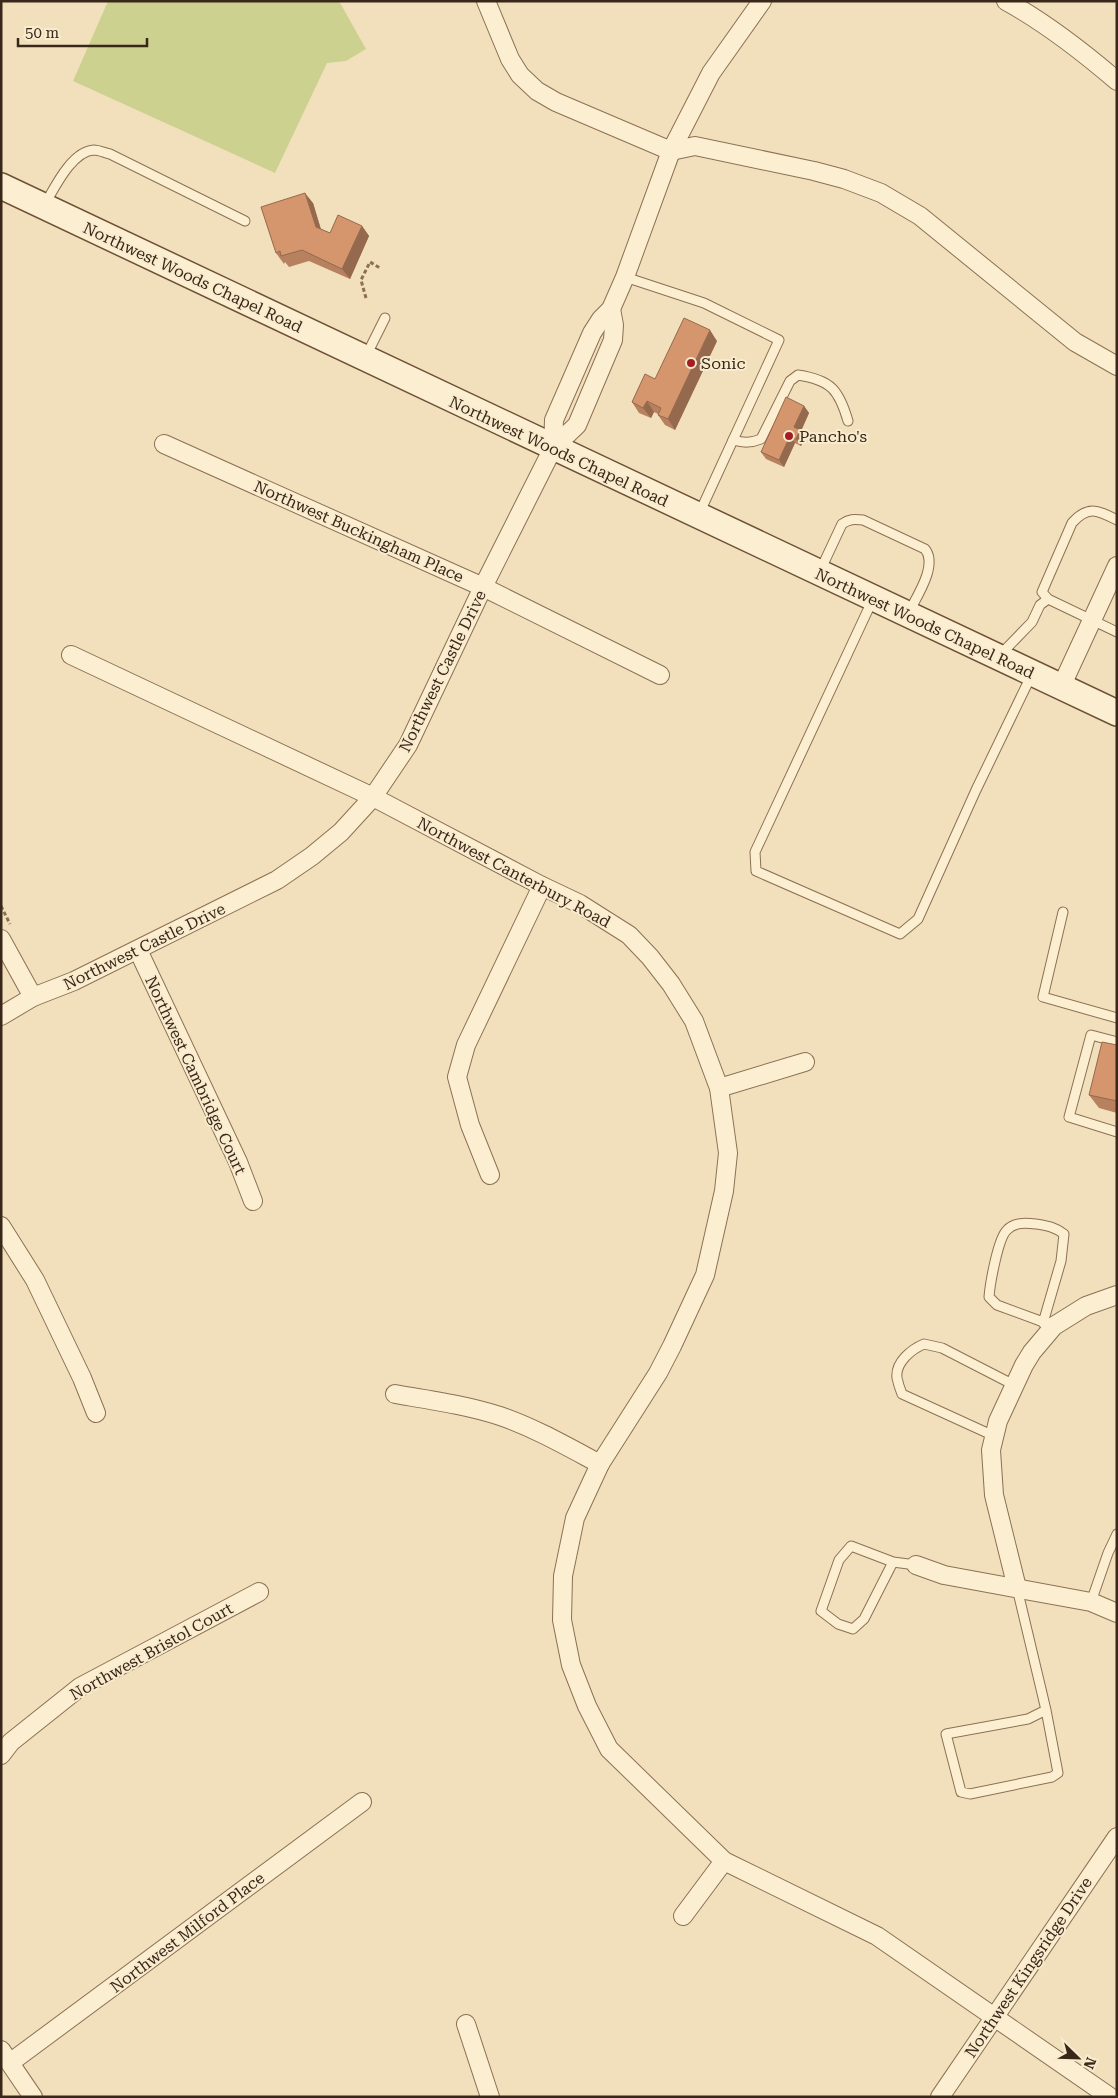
<svg xmlns="http://www.w3.org/2000/svg" width="1118" height="2098" viewBox="0 0 1118 2098" font-family="'Roboto Serif',serif">
	<style>
		.green { fill: #ccd190 }
		.lines { fill: none; stroke-linecap: round; stroke-linejoin: round }
		.lane-casing { stroke: #8c7054; stroke-width: 11 }
		.street-casing { stroke: #8c7054; stroke-width: 20 }
		.secondary-casing { stroke: #6d5137; stroke-width: 28 }
		.path { stroke: #8c7054; stroke-width: 3; stroke-dasharray: 4 2.5; stroke-linecap: butt }
		.lane { stroke: #fceed0; stroke-width: 9 }
		.street { stroke: #fceed0; stroke-width: 18 }
		.secondary { stroke: #fceed0; stroke-width: 25 }
		.wall { fill: #b7815f }
		.shaded-wall { fill: #95694d }
		.building { fill: #d5966e; stroke: #95694d }
		.poi-dot { fill: #a11e23; stroke: #f9ebcd; stroke-width: 2 }
		.labels { text-anchor: middle; stroke-width: 4; stroke-linejoin: round; paint-order: stroke }
		.street-label { font-size: 16px; fill: #39281a; stroke: #f9ebcd }
		.poi-label { font-size: 16px; fill: #39281a; stroke: #f9ebcd; text-anchor: start }
	</style>
	<rect width="100%" height="100%" fill="#f2e0bd"/>
	<path class="green" d="M108,1H339L366,49L346,61L327,63L275,173L73,81Z"/>
	<g class="lines">
		<g class="lane-casing">
			<g id="lane">
				<path d="M45,204C55,187 72,151 94,150C99,150 105,153 110,154L245,221"/>
				<path d="M625,277L704,303L779,340L699,514"/>
				<path d="M366,356L385,318"/>
				<path d="M733,440C744,443 751,443 761,439L790,381L798,375C831,380 839,390 848,421"/>
				<path d="M1117,520C1097,510 1088,505 1072,523L1042,592L1048,599L1117,632"/>
				<path d="M820,571L842,524C849,519 854,519 863,520L925,549C938,565 917,596 909,612"/>
				<path d="M873,599L755,852L756,871L900,934L918,919L976,790L1032,674"/>
				<path d="M1000,655L1032,622L1040,605L1048,599"/>
				<path d="M1063,912L1043,997L1117,1018"/>
				<path d="M1117,1042L1091,1035L1069,1117L1117,1132"/>
				<path d="M1043,1323L1061,1261L1064,1234C1055,1227 1048,1226 1036,1224C1026,1223 1014,1222 1007,1230C998,1238 990,1284 989,1297L997,1305L1054,1326"/>
				<path d="M994,1436L902,1394C900,1389 898,1383 897,1378C895,1362 912,1349 924,1344L942,1348L1014,1385"/>
				<path d="M893,1562L864,1619L853,1629L838,1624L821,1611L839,1560L851,1546L893,1562L916,1565"/>
				<path d="M1017,1588L1046,1710L1058,1773L1052,1777L970,1794L961,1792L946,1734L1028,1719L1046,1710"/>
				<path d="M1091,1602L1108,1553L1117,1534"/>
			</g>
		</g>
		<g class="street-casing">
			<g id="street">
				<path d="M486,1L510,59L520,75L537,91L556,102L671,151L695,146L814,171L844,179L881,193L920,216L1075,342L1117,366"/>
				<path d="M1006,1C1046,23 1082,51 1117,81"/>
				<path d="M164,444L483,587L660,675"/>
				<path d="M553,448L577,425L613,340L614,325L611,309"/>
				<path d="M71,655L373,797L542,886L580,904L629,935L650,957L671,984L694,1021L719,1088L728,1153L724,1191L705,1275L672,1346L658,1373L600,1464L575,1518L563,1576L562,1620L571,1665L587,1706L609,1749L724,1861L877,1936L1110,2097"/>
				<path d="M1061,687L1117,566"/>
				<path d="M1,939L33,997"/>
				<path d="M138,950L238,1162L253,1201"/>
				<path d="M1,1016L33,997L74,981L277,880L312,856L341,832L373,797L408,745L483,587L553,448L554,420L592,333L601,319L611,309L625,277L671,151L711,73L762,1"/>
				<path d="M719,1088L805,1062"/>
				<path d="M490,1175L470,1125L457,1077L466,1045L542,886"/>
				<path d="M1,1226L35,1280L82,1378L96,1413"/>
				<path d="M395,1394C430,1400 466,1405 500,1416C535,1428 568,1447 600,1464"/>
				<path d="M916,1565L944,1575L1091,1602L1117,1613"/>
				<path d="M1017,1588L994,1495L991,1450L998,1421L1024,1365L1032,1352L1054,1326L1086,1306L1117,1295"/>
				<path d="M1,1755L11,1742L80,1687L259,1592"/>
				<path d="M683,1916L724,1861"/>
				<path d="M466,2024L490,2097"/>
				<path d="M1,2050L33,2097"/>
				<path d="M11,2062L362,1802"/>
				<path d="M940,2097L1117,1837"/>
			</g>
		</g>
		<g class="secondary-casing">
			<path id="secondary" d="M1,186L1117,713"/>
		</g>
		<g class="path">
			<path d="M366,298L361,280L370,262L380,268"/>
			<path d="M1,906L10,924"/>
		</g>
		<use href="#lane" class="lane"/>
		<use href="#street" class="street"/>
		<use href="#secondary" class="secondary"/>
	</g>
	<g class="wall">
		<path d="M313,203L321,229L330,233L362,226L369,236L350,279L309,261L289,267L285,262L284,264L276,253Z"/>
		<path d="M717,341L675,430L665,425L658,415V414L654,412L651,418L639,413L632,402L655,379Z"/>
		<path d="M804,406L809,413L801,431L805,437L801,446L795,443L784,467L766,459L761,452Z"/>
		<path d="M1117,1045V1113L1099,1108L1089,1095Z"/>
	</g>
	<g class="shaded-wall">
		<path d="M305,193L313,203L323,237L316,227Z"/>
		<path d="M362,226L369,236L350,279L342,269Z"/>
		<path d="M710,330L717,341L675,430L668,419Z"/>
		<path d="M647,401L654,412L651,418L643,408Z"/>
		<path d="M804,406L809,413L801,431L805,437L801,446L796,439L794,427Z"/>
		<path d="M790,436L795,443L784,467L779,460Z"/>
	</g>
	<g class="building">
		<path d="M305,193L316,227L330,233L338,215L362,226L342,269L302,250L281,256L280,251L276,253L261,207Z"/>
		<path d="M684,318L710,330L668,419L658,415L661,408L647,401L643,408L632,402L645,374L655,379Z"/>
		<path d="M786,397L804,406L794,427L800,430L796,439L790,436L779,460L761,452Z"/>
		<path d="M1102,1042L1117,1045V1101L1089,1095Z"/>
	</g>
	<g class="poi-dot">
		<circle cx="691" cy="363" r="5"/>
		<circle cx="789" cy="436" r="5"/>
	</g>
	<g class="labels">
		<g class="street-label">
			<text transform="translate(193 277) rotate(25)" y="6">Northwest Woods Chapel Road</text>
			<text transform="translate(559 451) rotate(25)" y="6">Northwest Woods Chapel Road</text>
			<text transform="translate(359 531) rotate(24)" y="6">Northwest Buckingham Place</text>
			<text transform="translate(925 623) rotate(25)" y="6">Northwest Woods Chapel Road</text>
			<text transform="translate(442 671) rotate(-64)" y="6">Northwest Castle Drive</text>
			<text transform="translate(514 872) rotate(28)" y="6">Northwest Canterbury Road</text>
			<text transform="translate(144 946) rotate(-26)" y="6">Northwest Castle Drive</text>
			<text transform="translate(196 1075) rotate(65)" y="6">Northwest Cambridge Court</text>
			<text transform="translate(151 1651) rotate(-29)" y="6">Northwest Bristol Court</text>
			<text transform="translate(187 1932) rotate(-37)" y="6">Northwest Milford Place</text>
			<text transform="translate(1028 1967) rotate(-56)" y="6">Northwest Kingsridge Drive</text>
		</g>
		<g class="poi-label">
			<text x="701" y="369">Sonic</text>
			<text x="799" y="442">Pancho's</text>
		</g>
	</g>
	<rect width="1118" height="2098" fill="none" stroke="#39281a" stroke-width="5"/>
	<g transform="translate(1078 2058) rotate(113)" stroke="#f9ebcd" stroke-width="4" paint-order="stroke">
	<path d="M0-4L9 19L0 12L-9 19Z" fill="#39281a"/>
	<text y="-8" font-size="14" font-weight="bold" text-anchor="middle" fill="#39281a">N</text>
	</g>
	<path d="M18 38v8h129v-8" fill="none" stroke="#39281a" stroke-width="2.5"/>
	<text x="25" y="38" font-size="15" fill="#39281a" stroke="#f9ebcd" stroke-width="4" paint-order="stroke">50 m</text>
</svg>
